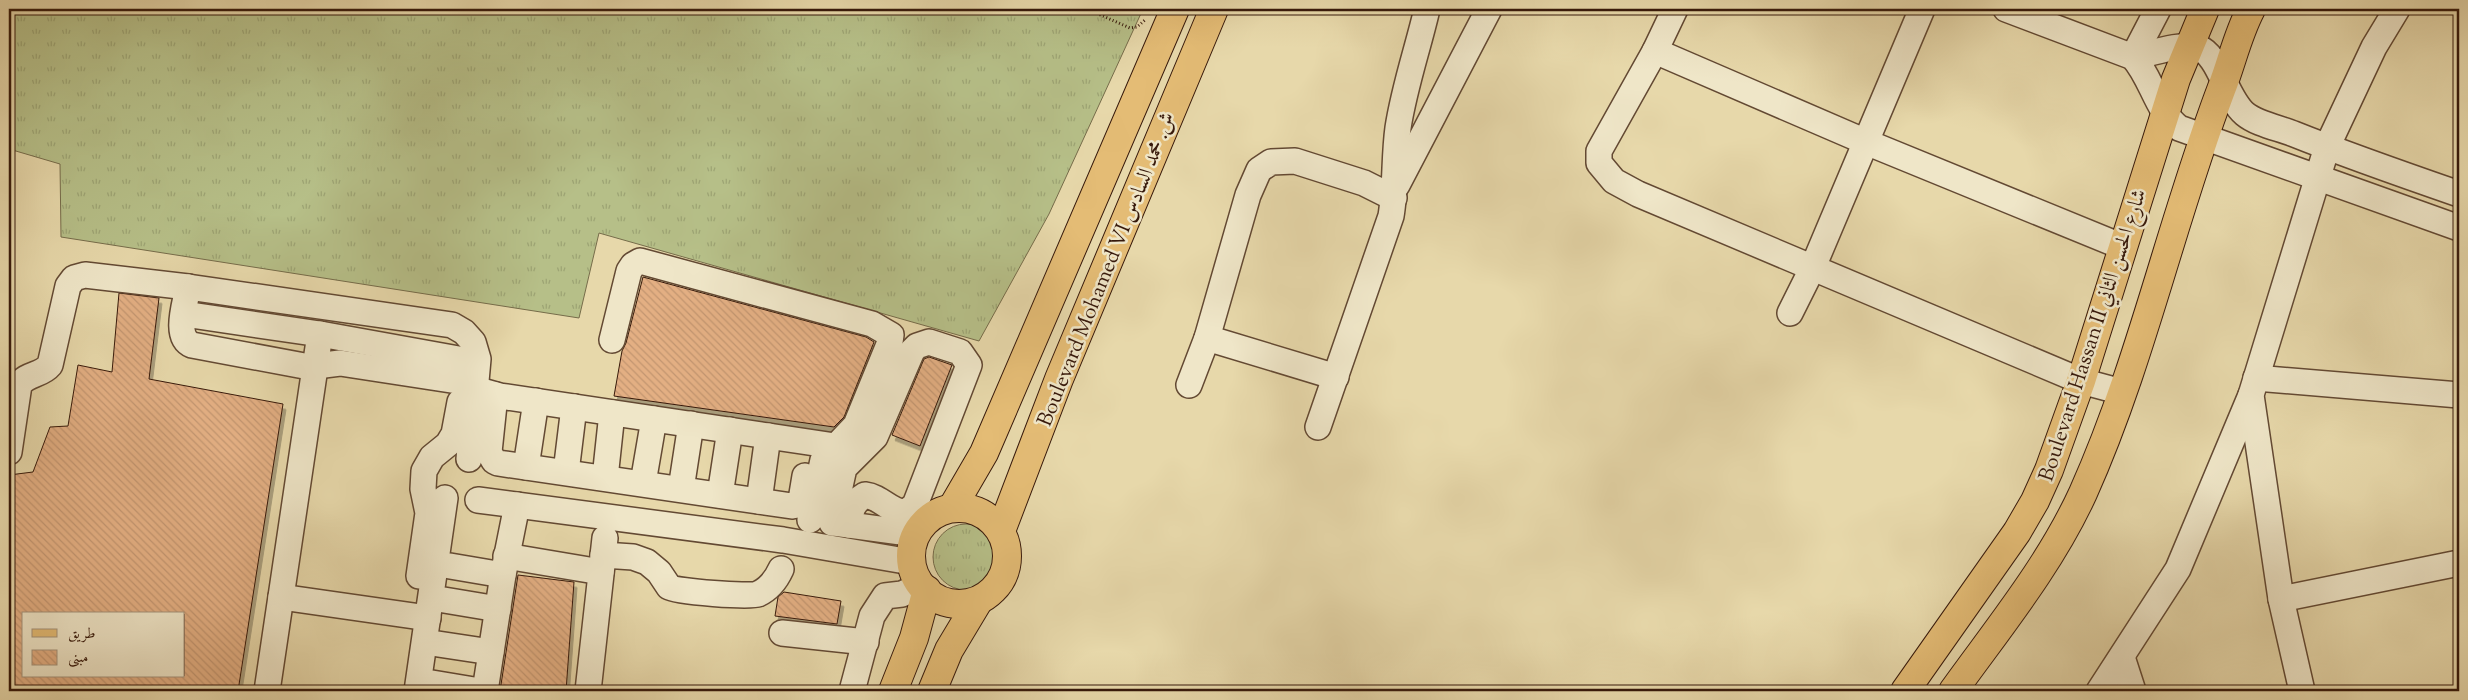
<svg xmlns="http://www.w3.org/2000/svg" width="2468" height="700" viewBox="0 0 2468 700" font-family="'Sorts Mill Goudy',Amiri,serif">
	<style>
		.grass { fill: url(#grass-tufts); stroke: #766c4a }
		.building { fill: url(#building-back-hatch); stroke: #37190b; fill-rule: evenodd; filter: url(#shadow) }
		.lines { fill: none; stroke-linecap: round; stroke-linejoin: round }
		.minor-casing { stroke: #634933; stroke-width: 28 }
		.major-casing { stroke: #37190b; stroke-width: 30 }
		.path { stroke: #37190b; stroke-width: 3; stroke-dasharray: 1 2.5; stroke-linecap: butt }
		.minor { stroke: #efe6c8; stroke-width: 25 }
		.major { stroke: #e4bc75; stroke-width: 28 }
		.labels { text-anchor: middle; stroke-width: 5; stroke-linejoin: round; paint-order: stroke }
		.street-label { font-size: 21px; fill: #37190b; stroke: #efe6c8 }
	</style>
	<defs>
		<pattern id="grass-tufts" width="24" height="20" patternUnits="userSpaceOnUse" patternTransform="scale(1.25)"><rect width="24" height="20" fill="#b6bf88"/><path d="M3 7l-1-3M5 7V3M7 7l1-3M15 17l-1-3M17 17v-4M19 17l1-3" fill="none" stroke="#9da474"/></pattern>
		<pattern id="building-back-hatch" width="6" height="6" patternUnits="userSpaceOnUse" patternTransform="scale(1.25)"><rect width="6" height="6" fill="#e3af83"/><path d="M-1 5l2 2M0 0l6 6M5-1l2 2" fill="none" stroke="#c39670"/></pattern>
		<filter id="shadow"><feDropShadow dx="3" dy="5.5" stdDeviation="0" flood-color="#0004"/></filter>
	</defs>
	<rect width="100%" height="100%" fill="#e7d8aa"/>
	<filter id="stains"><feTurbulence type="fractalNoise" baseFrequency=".004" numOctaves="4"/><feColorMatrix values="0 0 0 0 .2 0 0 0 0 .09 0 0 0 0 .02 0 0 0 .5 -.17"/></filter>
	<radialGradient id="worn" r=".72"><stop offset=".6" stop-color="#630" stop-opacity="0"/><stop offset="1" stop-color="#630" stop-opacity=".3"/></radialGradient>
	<g class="grass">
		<path d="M9,9H1143L1049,214L979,341L599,233L579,318L61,237L60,164L9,149Z"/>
		<circle cx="966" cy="557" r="33"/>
	</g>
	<g class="building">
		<path d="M643,277L866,337L874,342L844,417L834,427L614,396L622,351L626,343Z"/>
		<path d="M119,293L159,298L149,379L283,404L238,691H9V475L33,472L50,427L68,426L78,365L112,372ZM24,614H184V676H24Z"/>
		<path d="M929,357L952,365L920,446L892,435L924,359Z"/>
		<path d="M518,575L574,582L566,691H500Z"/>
		<path d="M784,592L841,601L837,624L775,616L778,597Z"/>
	</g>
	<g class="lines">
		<g class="minor-casing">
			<g id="minor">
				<path d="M1675,9L1655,51L1599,151V163L1614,181L1638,194L2081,381L2122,392"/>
				<path d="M2006,9L2133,57C2152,78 2156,110 2179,128L2459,228"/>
				<path d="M1655,51L1866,142L2123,247"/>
				<path d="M2133,57C2148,54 2183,43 2197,47C2220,55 2225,97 2245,114C2257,124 2279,128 2294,134C2349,156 2404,175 2459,194"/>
				<path d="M2133,57L2158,9"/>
				<path d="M1397,185L1489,9"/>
				<path d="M188,287C186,302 173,337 192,345L315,368L324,365L340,363L464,382L482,391L500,396L835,446"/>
				<path d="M1790,313L1813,267L1922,9"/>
				<path d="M184,314L320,334L464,360"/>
				<path d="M1207,338L1336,377"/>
				<path d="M612,340L629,271L633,265L640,261L872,324L891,335L890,342L856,425L823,460L810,520"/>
				<path d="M2256,378L2459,395"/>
				<path d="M1189,385L1207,338L1248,195L1259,170L1271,162L1295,161L1364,183L1394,198"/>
				<path d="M495,395L489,452L494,461L498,463L792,506L798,505L801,500L805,476"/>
				<path d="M1318,427L1391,216C1396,186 1394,157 1398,128C1404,88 1418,48 1427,9"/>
				<path d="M9,452L19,385C27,373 41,376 50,365L68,286L74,278L85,275L188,287L452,325L464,332L473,342L478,359L469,459"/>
				<path d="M526,467L536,401"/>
				<path d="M566,472L574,407"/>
				<path d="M605,478L612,413"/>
				<path d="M643,483L654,419"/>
				<path d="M681,489L691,424"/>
				<path d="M720,495L730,430"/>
				<path d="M478,500L783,540L911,562"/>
				<path d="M759,501L768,436"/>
				<path d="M832,523L844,468L875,437L912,351L917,346L929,342L960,352L969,365L915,505L905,513C889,511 881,497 865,495C852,503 851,510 849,525"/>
				<path d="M834,523L916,534"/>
				<path d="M603,555L633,557L647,562L659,572L669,587C677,592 750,597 758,594C769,589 776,580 781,569"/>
				<path d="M506,556L601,572"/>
				<path d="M450,566L503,575"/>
				<path d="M419,576L428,513L423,489L424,471L432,457L448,444L454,434L460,402"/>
				<path d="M281,597L428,618"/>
				<path d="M2281,599L2459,563"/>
				<path d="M444,600L498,609"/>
				<path d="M782,633L866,642"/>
				<path d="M438,644L491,652"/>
				<path d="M2122,657L2133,691"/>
				<path d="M432,683L480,691"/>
				<path d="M267,691L320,334"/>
				<path d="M417,691L445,498"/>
				<path d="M485,691L503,575L517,505"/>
				<path d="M588,691L605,538"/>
				<path d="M852,691L872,616L885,596L902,594L921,585"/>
				<path d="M2099,691L2178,569L2251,395"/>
				<path d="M2302,691L2281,599L2251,395L2327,147L2374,47L2397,9"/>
			</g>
		</g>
		<g class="major-casing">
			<g id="major">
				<path d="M952,508L984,453L1175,9"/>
				<circle cx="959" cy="556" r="48"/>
				<path d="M1001,531L1059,379L1214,9"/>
				<path d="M893,691L914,638L927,590"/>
				<path d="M932,691L949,650L979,600"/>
				<path d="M1905,691L2017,532L2035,501L2049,470L2081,381L2176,79L2205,9"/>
				<path d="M1953,691C1999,627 2050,565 2083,493C2141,364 2171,222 2221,90C2232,62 2237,36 2251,9"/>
			</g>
		</g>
		<path class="path" d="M1087,9L1130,28L1137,27L1145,20"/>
		<use href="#minor" class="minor"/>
		<use href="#major" class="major"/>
	</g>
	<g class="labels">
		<g class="street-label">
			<text transform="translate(1106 269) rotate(-68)" y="7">Boulevard Mohamed VI ش. محمد السادس</text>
			<text transform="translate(2092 335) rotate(-72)" y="7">Boulevard Hassan II شارع الحسن الثاني</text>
		</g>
	</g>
	<rect width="2468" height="700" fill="none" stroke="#e7d8aa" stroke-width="30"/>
	<rect x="10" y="10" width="2448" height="680" fill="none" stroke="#37190b" stroke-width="2.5"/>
	<rect x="15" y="15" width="2438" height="670" fill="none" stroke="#37190b"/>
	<rect x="22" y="612" width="162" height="65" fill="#efe6c8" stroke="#a5947c"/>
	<rect x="32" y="629" width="25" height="8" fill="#e4bc75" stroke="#a5947c"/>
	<text x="68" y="638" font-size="15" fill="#37190b">طريق</text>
	<rect x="32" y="650" width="25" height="15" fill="url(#building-back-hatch)" stroke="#a5947c"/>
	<text x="68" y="662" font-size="15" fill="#37190b">مبنى</text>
	<rect width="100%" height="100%" filter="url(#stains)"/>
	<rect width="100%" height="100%" fill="url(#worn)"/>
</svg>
